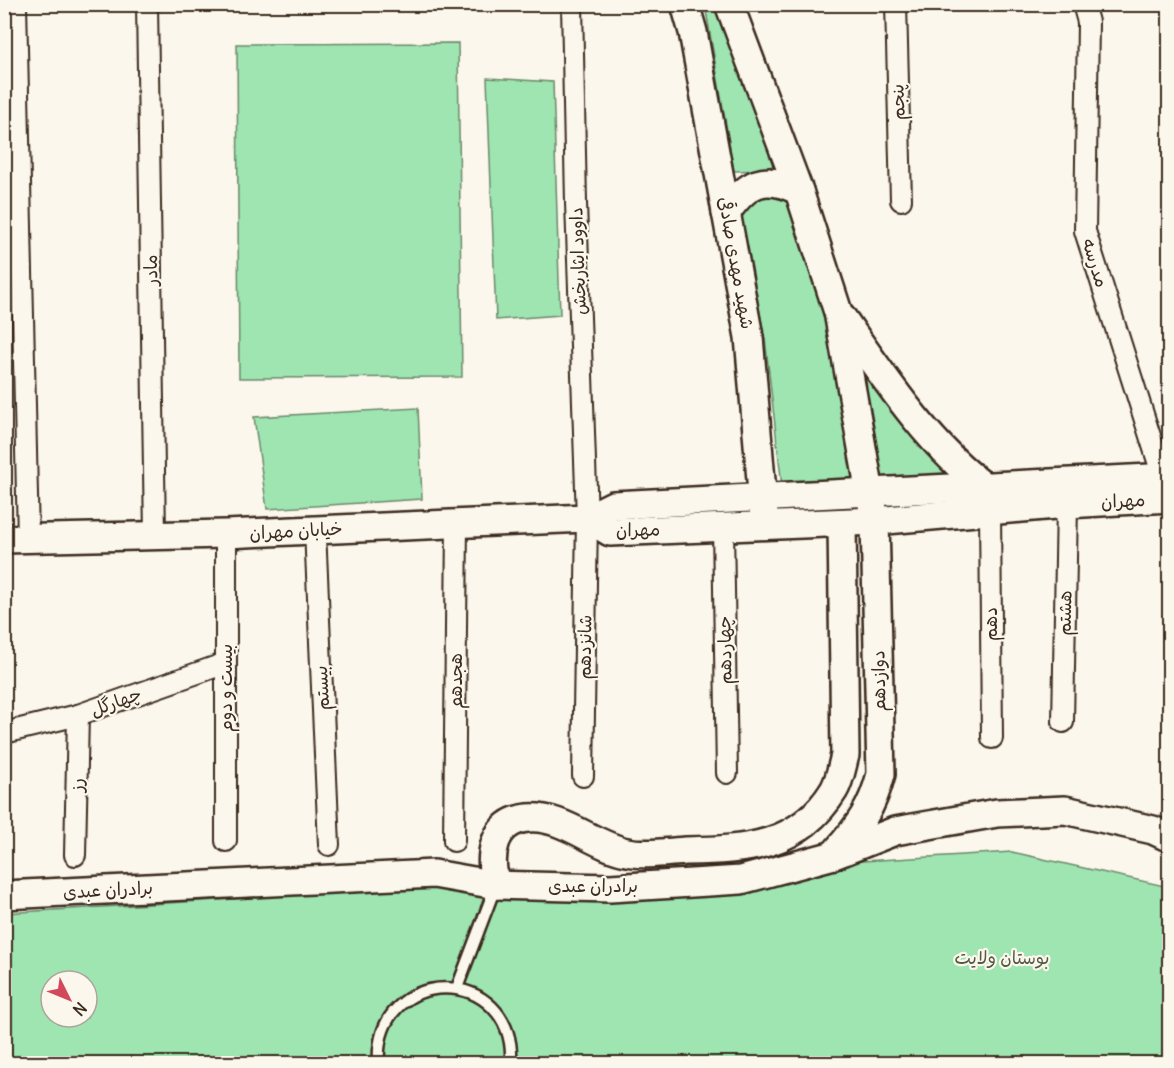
<svg xmlns="http://www.w3.org/2000/svg" width="1174" height="1068" viewBox="0 0 1174 1068" font-family="Delius,'Playpen Sans Arabic',sans-serif">
	<style>
		.green { fill: #9ee5b2; stroke: #6c8868; stroke-width: 1.5; fill-rule: evenodd }
		.lines { fill: none; stroke-linecap: round; stroke-linejoin: round }
		.lane-casing { stroke: #3b2a1e; stroke-width: 15 }
		.street-casing { stroke: #3b2a1e; stroke-width: 24 }
		.secondary-casing { stroke: #3b2a1e; stroke-width: 32 }
		.lane { stroke: #fbf7ec; stroke-width: 10 }
		.street { stroke: #fbf7ec; stroke-width: 20 }
		.secondary { stroke: #fbf7ec; stroke-width: 27 }
		.labels { text-anchor: middle; stroke-width: 4.5; stroke-linejoin: round; paint-order: stroke }
		.street-label { font-size: 18px; fill: #3b2a1e; stroke: #fbf7ec }
		.park-label { font-size: 18px; fill: #545943; stroke: #fbf7ec }
	</style>
	<rect width="100%" height="100%" fill="#fbf7ec"/>
	<filter id="ink" filterUnits="userSpaceOnUse"><feTurbulence type="fractalNoise" baseFrequency=".0167" numOctaves="2"/><feDisplacementMap in="SourceGraphic" scale="12" xChannelSelector="R" yChannelSelector="G"/><feConvolveMatrix kernelMatrix="1 2 1 2 8 2 1 2 1" color-interpolation-filters="sRGB"/></filter>
	<g filter="url(#ink)">
		<g class="green">
			<path d="M705,5H718L775,162L768,170L734,171Z"/>
			<path d="M458,43L462,377L239,378L237,44Z"/>
			<path d="M487,78L553,82L560,315L496,320Z"/>
			<path d="M772,197L791,201L823,294L855,482L782,486L765,338L741,220V211L753,198Z"/>
			<path d="M864,366L949,477L876,483Z"/>
			<path d="M418,408L422,499L267,509L254,417Z"/>
			<path d="M1012,852L1169,887V1063L5,1064V913ZM51,981H87V1017H51Z"/>
		</g>
		<g class="lines">
			<g class="lane-casing">
				<g id="lane">
					<path d="M457,988L496,885"/>
					<path d="M379,1064C372,964 517,962 511,1064"/>
				</g>
			</g>
			<g class="street-casing">
				<g id="street">
					<path d="M16,4L28,539"/>
					<path d="M147,4L155,536"/>
					<path d="M572,4L576,203L587,518L583,776"/>
					<path d="M896,4L901,200"/>
					<path d="M1083,4L1088,22L1085,231L1163,477"/>
					<path d="M990,510L992,738"/>
					<path d="M723,527L727,773"/>
					<path d="M315,530L329,845"/>
					<path d="M1063,722L1067,504"/>
					<path d="M4,733L78,715L226,663"/>
					<path d="M226,841V534"/>
					<path d="M454,841L457,522"/>
					<path d="M75,855L78,715"/>
				</g>
			</g>
			<g class="secondary-casing">
				<g id="secondary">
					<path d="M685,4L693,32L749,337L764,516"/>
					<path d="M729,4L799,191L838,312L875,521L881,774C872,809 859,826 836,852"/>
					<path d="M726,213C746,184 764,172 799,191"/>
					<path d="M843,319C883,376 929,446 985,487"/>
					<path d="M587,518L610,532L875,521L1067,504L1170,498"/>
					<path d="M4,539L226,534L587,518L613,505L1170,477"/>
					<path d="M496,885C488,857 492,821 528,818C563,815 594,846 627,852C645,856 668,852 686,851C746,850 799,847 834,790C840,780 842,766 845,755L842,523"/>
					<path d="M4,895L434,874L496,885L610,888L741,880L834,855L895,831L997,813L1065,810L1153,830L1170,838"/>
				</g>
			</g>
			<use href="#lane" class="lane"/>
			<use href="#street" class="street"/>
			<use href="#secondary" class="secondary"/>
		</g>
	</g>
	<g class="labels">
		<g class="street-label">
			<text transform="translate(898 102) rotate(-92)" y="6">پنجم</text>
			<text transform="translate(578 261) rotate(-92)" y="6">داوود ایثاربخش</text>
			<text transform="translate(736 263) rotate(80)" y="6">شهید مهدی صادقی</text>
			<text transform="translate(1095 263) rotate(73)" y="6">مدرسه</text>
			<text transform="translate(151 270) rotate(-91)" y="6">مادر</text>
			<text transform="translate(1123 501) rotate(-3)" y="6">مهران</text>
			<text transform="translate(638 530) rotate(-1)" y="6">مهران</text>
			<text transform="translate(296 531) rotate(-3)" y="6">خیابان مهران</text>
			<text transform="translate(1065 613) rotate(-89)" y="6">هشتم</text>
			<text transform="translate(991 624) rotate(-90)" y="6">دهم</text>
			<text transform="translate(585 647) rotate(-89)" y="6">شانزدهم</text>
			<text transform="translate(725 650) rotate(-91)" y="6">چهاردهم</text>
			<text transform="translate(456 681) rotate(-90)" y="6">هجدهم</text>
			<text transform="translate(879 681) rotate(-91)" y="6">دوازدهم</text>
			<text transform="translate(226 688) rotate(-90)" y="6">بیست و دوم</text>
			<text transform="translate(322 688) rotate(-93)" y="6">بیستم</text>
			<text transform="translate(116 702) rotate(-20)" y="6">چهارگل</text>
			<text transform="translate(77 785) rotate(-89)" y="6">رز</text>
			<text x="593" y="892">برادران عبدی</text>
			<text transform="translate(108 890) rotate(-3)" y="6">برادران عبدی</text>
		</g>
		<g class="park-label">
			<text x="1002" y="964">بوستان ولایت</text>
		</g>
	</g>
	<rect width="1174" height="1068" fill="none" stroke="#fbf7ec" stroke-width="24"/>
	<rect x="12" y="12" width="1150" height="1044" fill="none" stroke="#3b2a1e" stroke-width="2" filter="url(#ink)"/>
	<g transform="translate(69 999) rotate(133)"><circle r="28" fill="#fbf7ec" stroke="#aea59a" stroke-width="1.5"/>
	<path d="M0-4.5L10 22L0 15L-10 22Z" fill="#d1495b"/>
	<text y="-9" font-size="16" font-weight="bold" text-anchor="middle" fill="#3b2a1e">N</text>
	</g>
</svg>
